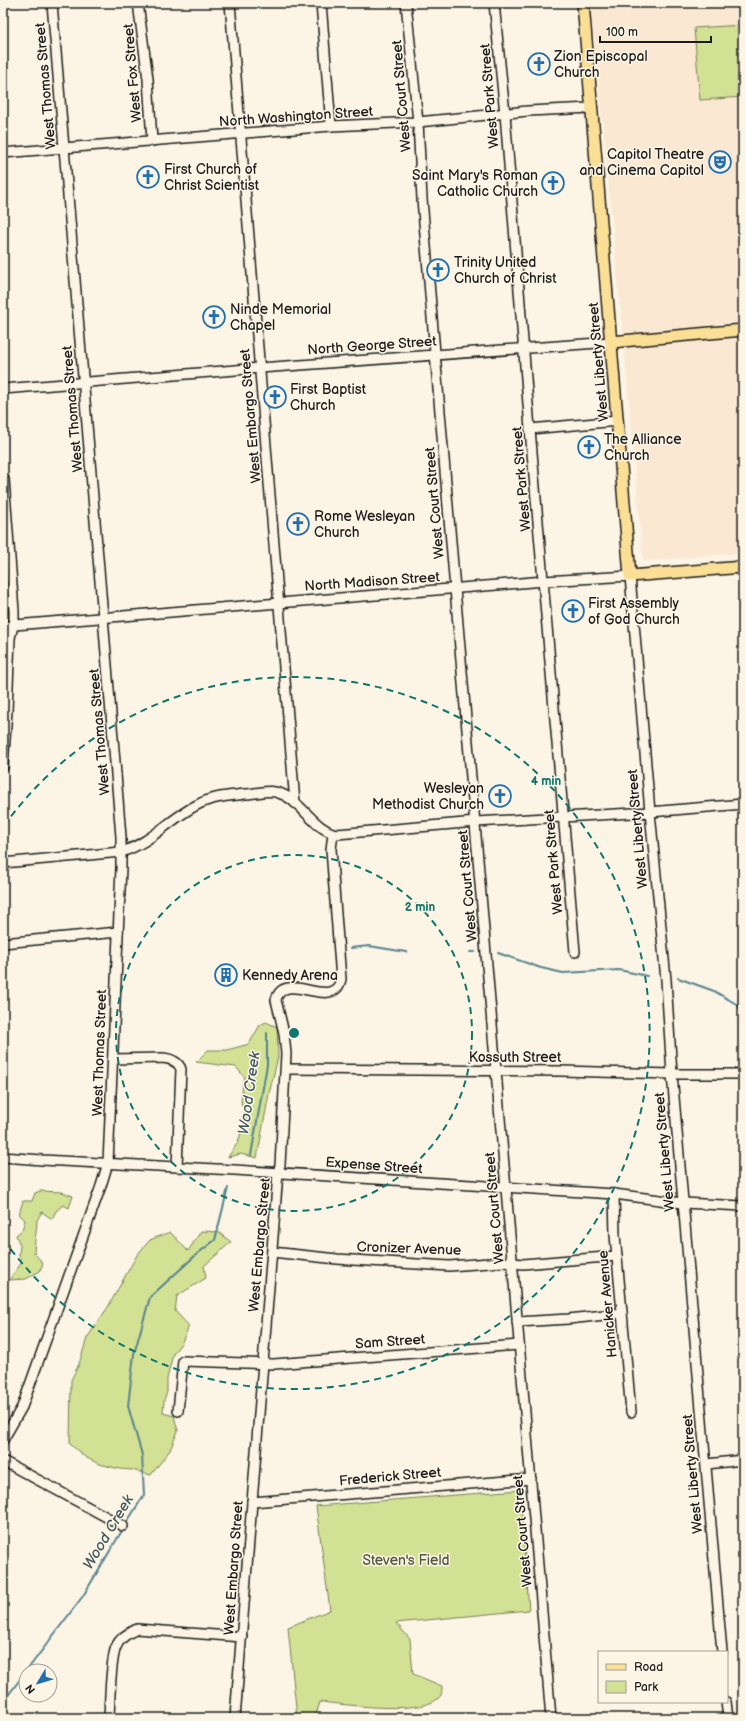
<svg xmlns="http://www.w3.org/2000/svg" width="746" height="1721" viewBox="0 0 746 1721" font-family="'Balsamiq Sans',sans-serif">
	<style>
		.built { fill: #fae8d2 }
		.green { fill: #d2e194; stroke: #777e58 }
		.lines { fill: none; stroke-linecap: round; stroke-linejoin: round }
		.stream { stroke: #55828e; stroke-width: 2 }
		.minor-casing { stroke: #1c1c1c; stroke-width: 12 }
		.major-casing { stroke: #1c1c1c; stroke-width: 14 }
		.minor { stroke: #fcf5e5; stroke-width: 9 }
		.major { stroke: #fbdf96; stroke-width: 11 }
		.ring { fill: none; stroke: #0f766e; stroke-width: 2; stroke-dasharray: 7 5 }
		.labels { text-anchor: middle; stroke-width: 3; stroke-linejoin: round; paint-order: stroke }
		.poi-label { font-size: 14px; fill: #1c1c1c; stroke: #fcf5e5; text-anchor: start }
		.street-label { font-size: 14px; fill: #1c1c1c; stroke: #fcf5e5 }
		.park-label { font-size: 14px; fill: #535740; stroke: #fcf5e5 }
		.water-label { font-size: 15px; font-style: italic; fill: #3d585e; stroke: #fcf5e5 }
		.centre { fill: #0f766e; stroke: #fcf5e5; stroke-width: 2 }
		.ring-label { font-size: 12px; text-anchor: middle; font-weight: bold; fill: #0f766e; stroke: #fcf5e5; stroke-width: 3; stroke-linejoin: round; paint-order: stroke }
	</style>
	<rect width="100%" height="100%" fill="#fcf5e5"/>
	<filter id="ink" filterUnits="userSpaceOnUse"><feTurbulence type="fractalNoise" baseFrequency=".025" numOctaves="2"/><feDisplacementMap in="SourceGraphic" scale="8" xChannelSelector="R" yChannelSelector="G"/><feConvolveMatrix kernelMatrix="1 2 1 2 8 2 1 2 1" color-interpolation-filters="sRGB"/></filter>
	<g filter="url(#ink)">
		<path class="built" d="M591,3H743V553L643,561L625,355Z"/>
		<g class="green">
			<path d="M743,25V97L700,100L694,28Z"/>
			<path d="M266,1022L277,1027L278,1057L269,1094L257,1158L241,1154L228,1157L238,1142L246,1118L241,1102L243,1083L245,1078L236,1067L196,1062L208,1050H227L249,1044L260,1025Z"/>
			<path d="M40,1191L62,1192L73,1196L69,1208L63,1205L56,1211L52,1219L42,1212L37,1220C37,1231 34,1241 34,1253L43,1263L40,1271L26,1279L9,1280L22,1262L19,1256L20,1245L16,1235L22,1230L25,1220L19,1214L23,1201H32L35,1193Z"/>
			<path d="M201,1231L218,1232L231,1242L204,1266L206,1278L177,1296L175,1311L189,1326L182,1342L173,1354L167,1379V1392L164,1400L163,1413L174,1416L178,1431L170,1450L151,1475L132,1470L120,1469L99,1464L85,1457L70,1444L71,1380L79,1364L87,1338L108,1307L137,1255L150,1240L170,1232L188,1251Z"/>
			<path d="M520,1490L529,1610L396,1623L410,1639L413,1674L442,1686C442,1688 442,1692 441,1695C429,1717 343,1704 320,1702L315,1718H297L288,1627L330,1610L316,1506Z"/>
		</g>
		<g class="lines">
			<g class="stream">
				<path d="M351,948L369,946L406,952"/>
				<path d="M470,952H475"/>
				<path d="M498,953L541,968L563,973L619,970L647,976"/>
				<path d="M678,978L714,991L738,1005L743,1016"/>
				<path d="M251,1155L267,1065V1033"/>
				<path d="M125,1525L144,1495L142,1455L128,1406L134,1354L150,1297L197,1254L215,1240L228,1188"/>
				<path d="M3,1702L83,1596L123,1529"/>
			</g>
			<g class="minor-casing">
				<g id="minor">
					<path d="M138,3L148,79L152,141"/>
					<path d="M230,3L295,803"/>
					<path d="M321,3L331,126"/>
					<path d="M406,3L418,122L422,199L455,589L551,1718"/>
					<path d="M494,3L505,114L530,429L575,952"/>
					<path d="M3,153L331,126L418,122L528,111L591,108"/>
					<path d="M3,389L260,368L611,342"/>
					<path d="M530,429L618,421"/>
					<path d="M3,626L544,581L630,576L650,812L666,980L672,1074L722,1652"/>
					<path d="M3,767L7,711L10,638L14,622V611L4,479"/>
					<path d="M3,863L121,852C152,843 172,816 201,803C214,796 231,796 245,794C254,794 267,790 275,792C301,797 311,829 337,834L476,822L650,812L743,804"/>
					<path d="M3,943L118,932"/>
					<path d="M113,1059L163,1058C171,1059 178,1061 181,1069L177,1167"/>
					<path d="M286,1069L561,1071L672,1074H743"/>
					<path d="M3,1157L42,1160L235,1170L614,1194L683,1203L743,1206"/>
					<path d="M614,1194L615,1235L631,1412"/>
					<path d="M272,1252L337,1259L449,1266L503,1262L523,1264L617,1256"/>
					<path d="M517,1322L569,1319L622,1313"/>
					<path d="M178,1411L183,1361L274,1364L519,1345"/>
					<path d="M3,1440L22,1407L101,1186L108,1163L121,868V837L116,774L52,3"/>
					<path d="M3,1461L123,1526"/>
					<path d="M707,1464L743,1460"/>
					<path d="M252,1502L531,1479"/>
					<path d="M726,1702L728,1718"/>
					<path d="M109,1718C110,1700 110,1662 116,1647C120,1637 129,1633 137,1629L242,1637"/>
					<path d="M235,1718L278,1173L280,1165L286,1054L284,1033L276,1000C284,968 334,1013 341,979L331,849L333,834"/>
				</g>
			</g>
			<g class="major-casing">
				<g id="major">
					<path d="M583,3L630,576L743,567"/>
					<path d="M611,342L743,330"/>
				</g>
			</g>
			<use href="#minor" class="minor"/>
			<use href="#major" class="major"/>
		</g>
	</g>
	<g class="ring">
		<circle cx="294" cy="1033" r="178"/>
		<path d="M4 826A356 356 0 1 1 4 1240"/>
	</g>
	<defs>
		<g id="church-ring" transform="scale(1.15)"><circle r="9.5" fill="#fcf5e5" stroke="#1f6fb2" stroke-width="1.5"/><path d="M-1.2-6h2.4v3.5h3.3v2.4h-3.3V6h-2.4V-.1h-3.3v-2.4h3.3Z" fill="#1f6fb2"/></g>
		<g id="theatre-ring" transform="scale(1.15)"><circle r="9.5" fill="#fcf5e5" stroke="#1f6fb2" stroke-width="1.5"/><path d="M-5-5.5Q0-4 5-5.5V0Q5 5 0 6Q-5 5-5 0ZM-3.3-2.5H-1v1.5H-3.3ZM1-2.5H3.3v1.5H1ZM-2.8 1Q0 5.5 2.8 1Z" fill="#1f6fb2"/></g>
		<g id="building-ring" transform="scale(1.15)"><circle r="9.5" fill="#fcf5e5" stroke="#1f6fb2" stroke-width="1.5"/><path d="M-4-6H4V6H1V3H-1V6H-4ZM-2.5-4.3h1.7v1.8h-1.7ZM.8-4.3h1.7v1.8H.8ZM-2.5-1h1.7V.8h-1.7ZM.8-1h1.7V.8H.8Z" fill="#1f6fb2"/></g>
	</defs>
	<g fill-rule="evenodd">
		<use href="#church-ring" x="539" y="64"/>
		<use href="#theatre-ring" x="720" y="162"/>
		<use href="#church-ring" x="148" y="177"/>
		<use href="#church-ring" x="553" y="183"/>
		<use href="#church-ring" x="438" y="270"/>
		<use href="#church-ring" x="214" y="317"/>
		<use href="#church-ring" x="275" y="397"/>
		<use href="#church-ring" x="589" y="447"/>
		<use href="#church-ring" x="298" y="524"/>
		<use href="#church-ring" x="573" y="611"/>
		<use href="#church-ring" x="500" y="796"/>
		<use href="#building-ring" x="226" y="975"/>
	</g>
	<g class="labels">
		<g class="poi-label">
			<text x="554" y="61">Zion Episcopal<tspan x="554" dy="16">Church</tspan></text>
			<text x="704" y="159" text-anchor="end">Capitol Theatre<tspan x="704" dy="16">and Cinema Capitol</tspan></text>
			<text x="164" y="174">First Church of<tspan x="164" dy="16">Christ Scientist</tspan></text>
			<text x="538" y="180" text-anchor="end">Saint Mary's Roman<tspan x="538" dy="16">Catholic Church</tspan></text>
			<text x="454" y="267">Trinity United<tspan x="454" dy="16">Church of Christ</tspan></text>
			<text x="230" y="314">Ninde Memorial<tspan x="230" dy="16">Chapel</tspan></text>
			<text x="290" y="394">First Baptist<tspan x="290" dy="16">Church</tspan></text>
			<text x="604" y="444">The Alliance<tspan x="604" dy="16">Church</tspan></text>
			<text x="314" y="521">Rome Wesleyan<tspan x="314" dy="16">Church</tspan></text>
			<text x="588" y="608">First Assembly<tspan x="588" dy="16">of God Church</tspan></text>
			<text x="484" y="793" text-anchor="end">Wesleyan<tspan x="484" dy="16">Methodist Church</tspan></text>
			<text x="242" y="980">Kennedy Arena</text>
		</g>
		<g class="street-label">
			<text transform="translate(132 73) rotate(-95)" y="5">West Fox Street</text>
			<text transform="translate(45 86) rotate(-95)" y="5">West Thomas Street</text>
			<text transform="translate(401 96) rotate(-95)" y="5">West Court Street</text>
			<text transform="translate(489 96) rotate(-95)" y="5">West Park Street</text>
			<text transform="translate(296 116) rotate(-4)" y="5">North Washington Street</text>
			<text transform="translate(372 345) rotate(-4)" y="5">North George Street</text>
			<text transform="translate(598 362) rotate(-95)" y="5">West Liberty Street</text>
			<text transform="translate(72 409) rotate(-95)" y="5">West Thomas Street</text>
			<text transform="translate(250 416) rotate(-95)" y="5">West Embargo Street</text>
			<text transform="translate(521 479) rotate(-95)" y="5">West Park Street</text>
			<text transform="translate(434 503) rotate(-95)" y="5">West Court Street</text>
			<text transform="translate(372 581) rotate(-4)" y="5">North Madison Street</text>
			<text transform="translate(99 732) rotate(-95)" y="5">West Thomas Street</text>
			<text transform="translate(637 829) rotate(-95)" y="5">West Liberty Street</text>
			<text transform="translate(553 862) rotate(-95)" y="5">West Park Street</text>
			<text transform="translate(467 886) rotate(-95)" y="5">West Court Street</text>
			<text transform="translate(99 1053) rotate(-88)" y="5">West Thomas Street</text>
			<text x="515" y="1062">Kossuth Street</text>
			<text transform="translate(664 1152) rotate(-95)" y="5">West Liberty Street</text>
			<text transform="translate(374 1165) rotate(4)" y="5">Expense Street</text>
			<text transform="translate(494 1208) rotate(-95)" y="5">West Court Street</text>
			<text transform="translate(259 1245) rotate(-85)" y="5">West Embargo Street</text>
			<text transform="translate(409 1248) rotate(2)" y="5">Cronizer Avenue</text>
			<text transform="translate(607 1304) rotate(-95)" y="5">Hanicker Avenue</text>
			<text transform="translate(390 1341) rotate(-4)" y="5">Sam Street</text>
			<text transform="translate(692 1474) rotate(-95)" y="5">West Liberty Street</text>
			<text transform="translate(390 1476) rotate(-5)" y="5">Frederick Street</text>
			<text transform="translate(522 1531) rotate(-95)" y="5">West Court Street</text>
			<text transform="translate(233 1568) rotate(-86)" y="5">West Embargo Street</text>
		</g>
		<g class="park-label">
			<text x="406" y="1565">Steven's Field</text>
		</g>
		<g class="water-label">
			<text transform="translate(249 1093) rotate(-82)" y="5">Wood Creek</text>
			<text transform="translate(108 1532) rotate(-59)" y="5">Wood Creek</text>
		</g>
	</g>
	<circle cx="294" cy="1033" r="6" class="centre"/>
	<g class="ring-label">
		<text x="546" y="785">4 min</text>
		<text x="420" y="911">2 min</text>
	</g>
	<rect width="746" height="1721" fill="none" stroke="#fcf5e5" stroke-width="16"/>
	<rect x="8" y="8" width="730" height="1705" fill="none" stroke="#1c1c1c" stroke-width="1.5" filter="url(#ink)"/>
	<rect x="598" y="1651" width="130" height="52" fill="#fcf5e5" stroke="#a29e95"/>
	<rect x="606" y="1664" width="20" height="6" fill="#fbdf96" stroke="#a29e95"/>
	<text x="634" y="1671" font-size="12" fill="#1c1c1c">Road</text>
	<rect x="606" y="1681" width="20" height="12" fill="#d2e194" stroke="#a29e95"/>
	<text x="634" y="1691" font-size="12" fill="#1c1c1c">Park</text>
	<g transform="translate(38 1683) rotate(232)"><circle r="19" fill="#fcf5e5" stroke="#a29e95"/>
	<path d="M0-3L7 15L0 10L-7 15Z" fill="#1f6fb2"/>
	<text y="-6" font-size="11" font-weight="bold" text-anchor="middle" fill="#1c1c1c">N</text>
	</g>
	<path d="M600 36v6h111v-6" fill="none" stroke="#1c1c1c" stroke-width="2"/>
	<text x="606" y="36" font-size="12" fill="#1c1c1c" stroke="#fcf5e5" stroke-width="3" paint-order="stroke">100 m</text>
</svg>
